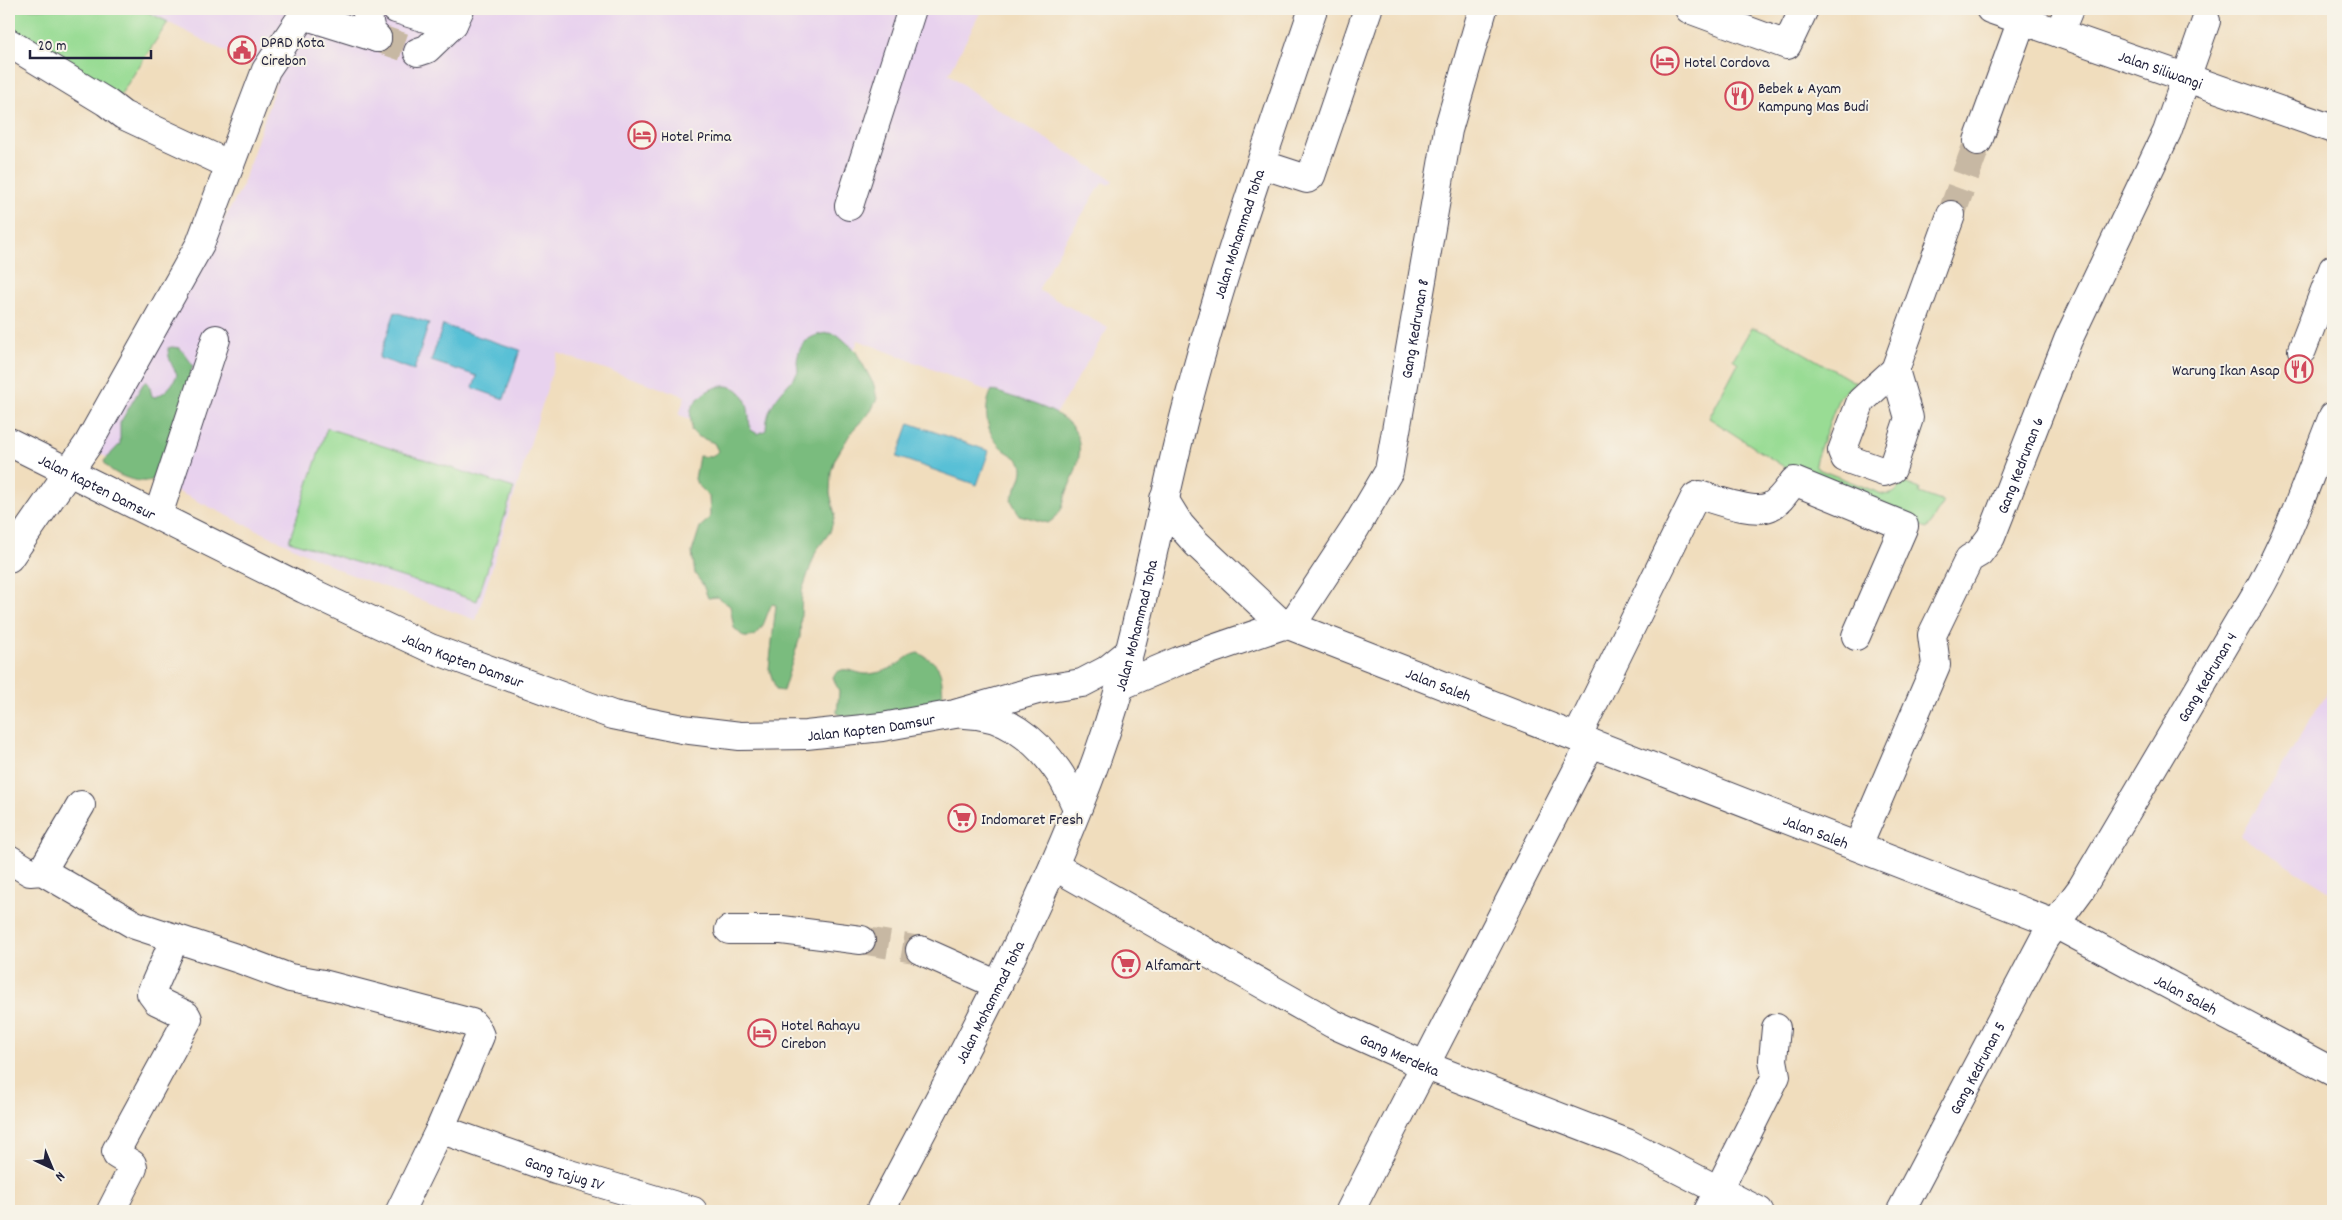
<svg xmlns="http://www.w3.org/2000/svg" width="2342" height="1220" viewBox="0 0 2342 1220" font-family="Dekko,sans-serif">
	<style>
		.built { fill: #e8d2ee }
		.green { fill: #99dc94; stroke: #5e7f68 }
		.forest { fill: #7abc7e; stroke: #4e6f5c }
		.water { fill: #59c0d6; stroke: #3e7188 }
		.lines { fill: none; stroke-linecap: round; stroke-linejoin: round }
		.minor-tunnel { stroke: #c7b8a3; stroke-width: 28; stroke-dasharray: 28 14; stroke-linecap: butt }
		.minor-casing { stroke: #413e4e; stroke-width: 30 }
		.major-casing { stroke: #413e4e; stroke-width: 30 }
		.minor { stroke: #fff; stroke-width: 28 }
		.major { stroke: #fff; stroke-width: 28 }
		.labels { text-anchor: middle; stroke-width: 4; stroke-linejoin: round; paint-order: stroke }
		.poi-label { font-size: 16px; fill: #22223b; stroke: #f7f3e8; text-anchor: start }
		.street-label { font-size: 16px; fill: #22223b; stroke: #f7f3e8 }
	</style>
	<rect width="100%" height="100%" fill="#f7f3e8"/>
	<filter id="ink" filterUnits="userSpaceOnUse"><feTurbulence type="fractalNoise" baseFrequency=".02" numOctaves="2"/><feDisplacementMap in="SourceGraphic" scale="10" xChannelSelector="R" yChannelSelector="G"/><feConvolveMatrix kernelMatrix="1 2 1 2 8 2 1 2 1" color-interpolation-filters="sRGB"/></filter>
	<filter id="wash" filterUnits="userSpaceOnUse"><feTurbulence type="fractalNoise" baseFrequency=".0096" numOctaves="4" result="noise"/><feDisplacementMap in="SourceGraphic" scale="20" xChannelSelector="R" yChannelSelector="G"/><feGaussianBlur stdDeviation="1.12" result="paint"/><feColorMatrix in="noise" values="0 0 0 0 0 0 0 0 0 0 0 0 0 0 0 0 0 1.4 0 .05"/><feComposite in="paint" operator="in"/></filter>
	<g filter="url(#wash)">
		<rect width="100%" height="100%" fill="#f0ddbd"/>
		<g class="built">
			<path d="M142,9H293L252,65Z"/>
			<path d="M323,9H982L949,74L986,102L1113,180L1110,185L1103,182L1062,246L1038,290L1108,328L1054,417L858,340L814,462L679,415L685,396L558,353L476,620L344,572L96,452L242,187L279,74Z"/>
			<path d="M2333,682V893L2240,836Z"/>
		</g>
		<g class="green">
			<path d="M9,9H141L168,22L119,97L9,32Z"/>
			<path d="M1752,327L1776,337L1856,383L1839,397L1816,459L1815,465L1818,469L1882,494C1893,496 1897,492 1902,482L1920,489L1919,493L1944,502L1927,529L1798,476L1709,418L1738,363L1733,359Z"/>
			<path d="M327,428L514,488L477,601L289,541Z"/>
		</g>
		<g class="forest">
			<path d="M829,333L838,335L855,350L874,385L877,399L871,411L852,431L835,459L831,472L830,493L835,515L830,532L816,551L802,591L800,637L783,691L776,690L769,669L776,605L772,604C764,617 764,639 744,637L734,628L730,606L717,597L708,598L703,585L695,574L692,552L700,527L709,519L710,515L709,496L697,484L695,479L699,456L712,457L718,451L714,443L697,436L691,430C693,423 688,414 692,407C702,388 733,375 745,399C750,409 748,420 751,430L758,434L766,430C767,401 783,393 798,372C798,367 796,362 798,356C801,340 814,334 829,333Z"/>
			<path d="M172,347L180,348L193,365L167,457L152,480C140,485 108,474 104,461L120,444V423L143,384L146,381L149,384L152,396L155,397C166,393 174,384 177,374C172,366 168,358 168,348Z"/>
			<path d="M992,390C1043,409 1103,414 1070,484C1062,501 1065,513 1048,523L1019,515L1011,500C1014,490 1023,479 1022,467C1021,458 1010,455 1003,449C986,435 982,409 992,390Z"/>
			<path d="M918,653C943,665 941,671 943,697C914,725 878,717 841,716L837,713L839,692L833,677C843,662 855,675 869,674C877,673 887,671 895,666C904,661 907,655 918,653Z"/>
		</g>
		<g class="water">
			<path d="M395,312L429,323L414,370L379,358Z"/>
			<path d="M443,325L520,350L504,399L473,388L477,376L431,361Z"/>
			<path d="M909,423L989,451L977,485L897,457Z"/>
		</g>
	</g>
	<g filter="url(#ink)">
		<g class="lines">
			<g class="minor-tunnel">
				<path d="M377,38L418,52"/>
				<path d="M1951,215L1978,141"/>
				<path d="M861,940L920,950"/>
			</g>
			<g class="minor-casing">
				<g id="minor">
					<path d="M366,9L371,31L377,38"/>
					<path d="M396,9L442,23L453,24"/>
					<path d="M1689,9L1787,45L1804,9"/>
					<path d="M303,15L377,38"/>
					<path d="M2059,33L2069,9"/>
					<path d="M9,43L106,102L123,115L230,165"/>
					<path d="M418,52L427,49L453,24L460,9"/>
					<path d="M1978,141L2022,20"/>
					<path d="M1261,164L1307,179L1311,176L1368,9"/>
					<path d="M849,206L912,9"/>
					<path d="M2302,350L2333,269"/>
					<path d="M1895,370L1909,418L1892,469L1884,472L1845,458L1842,451L1861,401Z"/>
					<path d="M1895,370L1951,215"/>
					<path id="s1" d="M9,442L304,589L430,648L613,715L682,729L740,736L806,735L882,727L955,714L1037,690L1082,683L1107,670L1128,653"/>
					<path d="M1164,499L1180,525L1196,543L1283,625"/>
					<path d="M158,515L216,339"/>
					<path d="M9,558L88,444L200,244L266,70L307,9"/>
					<path id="s2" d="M1291,626L1356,527L1389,471L1448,130L1483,9"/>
					<path id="s3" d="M1120,686L1181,660L1283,625L1291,626L2055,924L2333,1072"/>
					<path d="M964,714C1004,714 1036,739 1058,771C1066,782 1071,796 1077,808"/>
					<path d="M1577,737L1695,497L1699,495C1717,500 1753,514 1769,507C1780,502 1787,490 1794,481L1904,526L1856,636"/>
					<path id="s4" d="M1858,846L1936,665L1932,635L1969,559L1979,553L1991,537L2068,340L2167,132L2206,21"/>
					<path d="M9,859L30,872L42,871L135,925L239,959L290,978L323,984L472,1023L477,1029L480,1036L440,1129L400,1211"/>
					<path id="s5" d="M1054,866L1333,1024L1424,1065L1627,1143L1759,1211"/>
					<path d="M42,871L81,805"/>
					<path d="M729,930H782L861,940"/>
					<path d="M920,950L998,985"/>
					<path id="s6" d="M440,1129L556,1170L693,1211"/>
					<path d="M111,1211L133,1168L132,1164L117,1155L116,1151L188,1019L186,1015L157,1001L151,993L175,938"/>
					<path id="s7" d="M880,1211C958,1063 1040,915 1097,758C1137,647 1156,528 1185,414C1220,277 1268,143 1313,9"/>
					<path d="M1350,1211L1591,743"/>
					<path d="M1708,1211L1776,1076L1773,1060L1776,1028"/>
					<path id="s8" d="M1901,1211L2044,939L2081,889L2239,621C2282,559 2305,486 2333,416"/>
				</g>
			</g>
			<g class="major-casing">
				<g id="major">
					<path id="s9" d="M1990,9L2333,129"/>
				</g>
			</g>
			<use href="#minor" class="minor"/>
			<use href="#major" class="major"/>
		</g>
	</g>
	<defs>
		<g id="civic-ring" transform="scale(1.4375)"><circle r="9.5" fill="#f7f3e8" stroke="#d1495b" stroke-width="1.5"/><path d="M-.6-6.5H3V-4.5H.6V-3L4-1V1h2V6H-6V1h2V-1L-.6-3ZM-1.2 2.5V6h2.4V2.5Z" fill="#d1495b"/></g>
		<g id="hotel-ring" transform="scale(1.4375)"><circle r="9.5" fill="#f7f3e8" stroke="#d1495b" stroke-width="1.5"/><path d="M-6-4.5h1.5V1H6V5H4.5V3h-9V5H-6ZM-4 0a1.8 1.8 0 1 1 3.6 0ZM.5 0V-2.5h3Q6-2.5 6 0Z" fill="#d1495b"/></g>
		<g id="restaurant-ring" transform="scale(1.4375)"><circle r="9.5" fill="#f7f3e8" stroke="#d1495b" stroke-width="1.5"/><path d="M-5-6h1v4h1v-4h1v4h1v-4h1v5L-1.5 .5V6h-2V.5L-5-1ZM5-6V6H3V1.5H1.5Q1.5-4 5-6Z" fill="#d1495b"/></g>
		<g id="supermarket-ring" transform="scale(1.4375)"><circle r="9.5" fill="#f7f3e8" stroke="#d1495b" stroke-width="1.5"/><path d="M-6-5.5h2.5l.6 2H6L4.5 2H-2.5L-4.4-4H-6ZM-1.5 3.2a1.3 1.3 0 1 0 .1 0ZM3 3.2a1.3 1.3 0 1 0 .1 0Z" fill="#d1495b"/></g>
	</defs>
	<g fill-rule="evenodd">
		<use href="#civic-ring" x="242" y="50"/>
		<use href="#hotel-ring" x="1665" y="61"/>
		<use href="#restaurant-ring" x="1739" y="96"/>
		<use href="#hotel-ring" x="642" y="135"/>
		<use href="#restaurant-ring" x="2299" y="369"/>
		<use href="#supermarket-ring" x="962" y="818"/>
		<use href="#supermarket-ring" x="1126" y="964"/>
		<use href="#hotel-ring" x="762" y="1033"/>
	</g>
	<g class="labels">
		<g class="poi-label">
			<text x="261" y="47">DPRD Kota<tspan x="261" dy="18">Cirebon</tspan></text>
			<text x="1684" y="67">Hotel Cordova</text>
			<text x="1758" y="93">Bebek &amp; Ayam<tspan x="1758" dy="18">Kampung Mas Budi</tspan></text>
			<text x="661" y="141">Hotel Prima</text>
			<text x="2280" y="375" text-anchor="end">Warung Ikan Asap</text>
			<text x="981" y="824">Indomaret Fresh</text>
			<text x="1145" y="970">Alfamart</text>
			<text x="781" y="1030">Hotel Rahayu<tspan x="781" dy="18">Cirebon</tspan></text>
		</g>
		<g class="street-label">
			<text dy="6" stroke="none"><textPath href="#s9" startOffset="181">Jalan Siliwangi</textPath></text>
			<text dy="6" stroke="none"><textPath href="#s7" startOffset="1046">Jalan Mohammad Toha</textPath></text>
			<text dy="6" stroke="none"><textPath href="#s2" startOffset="328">Gang Kedrunan 8</textPath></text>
			<text dy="6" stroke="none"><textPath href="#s4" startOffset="421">Gang Kedrunan 6</textPath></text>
			<text dy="6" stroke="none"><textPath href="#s1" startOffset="99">Jalan Kapten Damsur</textPath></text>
			<text dy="6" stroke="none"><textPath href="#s7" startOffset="641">Jalan Mohammad Toha</textPath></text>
			<text dy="6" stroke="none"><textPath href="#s1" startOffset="504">Jalan Kapten Damsur</textPath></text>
			<text dy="6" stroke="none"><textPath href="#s8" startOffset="616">Gang Kedrunan 4</textPath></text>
			<text dy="6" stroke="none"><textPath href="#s3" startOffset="341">Jalan Saleh</textPath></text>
			<text dy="6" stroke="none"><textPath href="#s1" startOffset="924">Jalan Kapten Damsur</textPath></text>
			<text dy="6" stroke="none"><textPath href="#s3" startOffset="746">Jalan Saleh</textPath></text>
			<text dy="6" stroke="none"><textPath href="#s3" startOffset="1151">Jalan Saleh</textPath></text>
			<text dy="6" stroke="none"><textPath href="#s7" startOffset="236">Jalan Mohammad Toha</textPath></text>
			<text dy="6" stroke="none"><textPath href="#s5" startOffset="394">Gang Merdeka</textPath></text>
			<text dy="6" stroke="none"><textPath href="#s8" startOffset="162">Gang Kedrunan 5</textPath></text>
			<text dy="6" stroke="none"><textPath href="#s6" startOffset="132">Gang Tajug IV</textPath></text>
		</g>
	</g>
	<rect width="2342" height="1220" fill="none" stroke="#f7f3e8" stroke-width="30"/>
	<g transform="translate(52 1168) rotate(136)" stroke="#f7f3e8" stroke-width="4" paint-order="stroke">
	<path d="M0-4L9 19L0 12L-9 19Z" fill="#22223b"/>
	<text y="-8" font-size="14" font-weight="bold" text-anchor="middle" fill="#22223b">N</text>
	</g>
	<path d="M30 50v8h121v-8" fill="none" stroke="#22223b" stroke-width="2.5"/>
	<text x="38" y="50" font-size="15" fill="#22223b" stroke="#f7f3e8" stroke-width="4" paint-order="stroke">20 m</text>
</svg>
